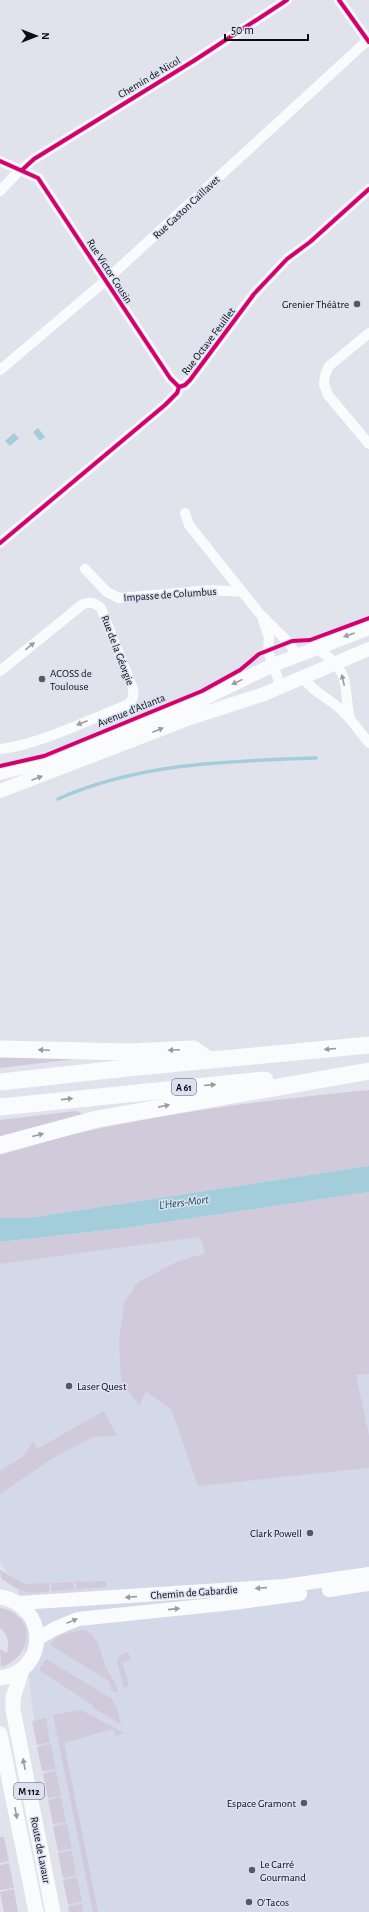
<svg xmlns="http://www.w3.org/2000/svg" width="369" height="1912" viewBox="0 0 369 1912" font-family="'Alegreya Sans',sans-serif">
	<style>
		.built { fill: #d3d9e9 }
		.green { fill: #d1cadb }
		.water { fill: #a4cddc }
		.lines { fill: none; stroke-linecap: round; stroke-linejoin: round }
		.stream { stroke: #a4cddc; stroke-width: 3.5 }
		.street { stroke: #fafbfc; stroke-width: 10 }
		.secondary { stroke: #fafbfc; stroke-width: 14 }
		.primary { stroke: #fafbfc; stroke-width: 15 }
		.highway { stroke: #fafbfc; stroke-width: 17 }
		.cycleway-casing { stroke: #dbe1f1; stroke-width: 6 }
		.cycleway { stroke: #d6006c; stroke-width: 4 }
		.oneway { fill: #9b9c9f }
		.poi-dot { fill: #56595f; stroke: #dbe1f1; stroke-width: 1.5 }
		.labels { text-anchor: middle; stroke-width: 3; stroke-linejoin: round; paint-order: stroke }
		.shield { fill: #dbe1f1; stroke: #4a4d56; stroke-width: 1 }
		.shield-label { font-size: 10px; font-weight: bold; fill: #0c0e13 }
		.street-label { font-size: 11px; fill: #0c0e13; stroke: #dbe1f1 }
		.poi-label { font-size: 11px; fill: #0c0e13; stroke: #dbe1f1; text-anchor: start }
		.water-label { font-size: 12px; font-style: italic; fill: #194a58; stroke: #dbe1f1 }
	</style>
	<rect width="100%" height="100%" fill="#e0e3ec"/>
	<g class="built">
		<path d="M200,1237L205,1253L176,1262L147,1277L130,1292V1366L139,1387L171,1409L198,1485L369,1468V1912H70L33,1712L17,1587L0,1562V1264Z"/>
		<path d="M369,1374V1435L355,1375Z"/>
	</g>
	<g class="green">
		<path d="M0,1055L76,1057V1059L0,1068Z"/>
		<path d="M369,1090V1166L28,1218H0V1155C29,1147 58,1137 88,1131C181,1111 274,1099 369,1090Z"/>
		<path d="M76,1111L81,1113L82,1115L0,1138V1120Z"/>
		<path d="M369,1192V1374L356,1375L369,1435V1468L198,1486L171,1409L146,1392L139,1406L121,1381L119,1342L124,1302L138,1282L176,1262L205,1253L200,1237L0,1264V1242L125,1228Z"/>
		<path d="M104,1411L117,1436L93,1437L53,1458L0,1494V1471L24,1456L33,1441L37,1449Z"/>
		<path d="M0,1570L25,1584L49,1583V1591C27,1595 18,1591 1,1578Z"/>
		<path d="M102,1581L106,1582V1587L76,1589V1582Z"/>
		<path d="M73,1582L74,1589L52,1591L51,1583Z"/>
		<path d="M0,1608C36,1613 34,1658 1,1667L0,1649L7,1653C10,1643 8,1634 0,1628Z"/>
		<path d="M85,1630L92,1634L99,1646L106,1668L116,1685L118,1693L112,1691L109,1681L50,1645C56,1633 73,1632 85,1630Z"/>
		<path d="M128,1652L131,1660L122,1662L129,1686L124,1688L117,1661L121,1655Z"/>
		<path d="M46,1659L111,1698L117,1708L121,1724L91,1707L94,1706L39,1670Z"/>
		<path d="M81,1710L124,1733L115,1736L113,1729L64,1743L98,1912H93L53,1715Z"/>
		<path d="M46,1718L50,1742L37,1745L32,1721Z"/>
		<path d="M51,1744L56,1769L42,1771L37,1747Z"/>
		<path d="M56,1771L61,1796L48,1798L43,1774Z"/>
		<path d="M61,1797L66,1822L53,1824L48,1800Z"/>
		<path d="M67,1824L72,1848L58,1851L53,1827Z"/>
		<path d="M0,1837H4L9,1861L0,1863Z"/>
		<path d="M72,1851L76,1875L63,1878L58,1853Z"/>
		<path d="M9,1863L14,1888L0,1890V1865Z"/>
		<path d="M77,1877L82,1901L68,1904L63,1880Z"/>
		<path d="M14,1889L18,1912H4L0,1892Z"/>
		<path d="M82,1904L83,1912H69L68,1907Z"/>
	</g>
	<g class="water">
		<path d="M38,428L45,437L40,441L33,432Z"/>
		<path d="M14,433L19,438L10,446L5,441Z"/>
		<path d="M369,1166V1192L125,1228L0,1242V1218H28Z"/>
	</g>
	<g class="lines">
		<path class="stream" d="M58,799C139,763 228,761 316,758"/>
		<g class="street">
			<path d="M339,0L369,42"/>
			<path d="M0,161L38,178L170,378L179,387"/>
			<path d="M0,191L15,175L34,159L195,60L287,0"/>
			<path d="M369,333L329,366L325,375L324,384L328,395L369,444"/>
			<path d="M0,370L105,281L368,40"/>
			<path d="M179,387L185,385L190,380L254,294L287,259L310,242L369,189"/>
			<path d="M185,513L189,525L221,565L259,613L288,642L297,655"/>
			<path d="M0,543L165,405L177,393L179,387"/>
			<path d="M85,569L107,592L119,598L212,590L243,592"/>
			<path d="M263,620L269,638L268,651L281,687"/>
			<path d="M315,648C328,655 343,668 345,684C347,696 347,705 350,718"/>
			<path d="M0,671L83,604C91,602 94,602 101,608L133,689C134,697 133,700 127,705C91,719 38,745 0,749"/>
			<path d="M303,677C312,691 326,697 338,707C350,717 359,731 369,743"/>
		</g>
		<g class="secondary">
			<path d="M0,773L59,758L178,711L273,665L369,628"/>
			<path d="M0,791L190,718L264,694L369,649"/>
			<path d="M329,1590L369,1584"/>
			<path d="M19,1603L285,1586L369,1574"/>
			<path d="M37,1639L56,1628L78,1619L233,1603L300,1594"/>
		</g>
		<g class="primary">
			<path d="M0,1597C49,1605 49,1672 0,1678"/>
			<path d="M22,1670L13,1698V1710L53,1912"/>
			<path d="M0,1734L36,1912"/>
		</g>
		<g class="highway">
			<path d="M0,1049L130,1052L193,1049L209,1060"/>
			<path d="M0,1082L127,1068L369,1045"/>
			<path d="M0,1107L265,1080"/>
			<path d="M0,1145L97,1119L369,1071"/>
		</g>
		<g class="cycleway-casing">
			<g id="cycleway">
				<path d="M339,0L369,42"/>
				<path d="M0,161L38,178L170,378L179,387"/>
				<path d="M22,170L34,159L195,60L287,0"/>
				<path d="M179,387L185,385L190,380L254,294L287,259L310,242L369,189"/>
				<path d="M0,543L165,405L177,393L179,387"/>
				<path d="M0,766L44,756L202,691L240,670L259,654L292,641L310,640L369,618"/>
			</g>
		</g>
		<use href="#cycleway" class="cycleway"/>
	</g>
	<defs><path id="oneway-solid" d="M-6-.8H1V-3.2L6.5 0L1 3.2V.8H-6Z"/></defs>
	<g class="oneway">
		<use href="#oneway-solid" transform="translate(349 635) rotate(161)"/>
		<use href="#oneway-solid" transform="translate(30 646) rotate(-39)"/>
		<use href="#oneway-solid" transform="translate(343 680) rotate(-103)"/>
		<use href="#oneway-solid" transform="translate(237 682) rotate(154)"/>
		<use href="#oneway-solid" transform="translate(82 723) rotate(159)"/>
		<use href="#oneway-solid" transform="translate(158 730) rotate(-22)"/>
		<use href="#oneway-solid" transform="translate(37 778) rotate(-21)"/>
		<use href="#oneway-solid" transform="translate(330 1049) rotate(175)"/>
		<use href="#oneway-solid" transform="translate(44 1050) rotate(-178)"/>
		<use href="#oneway-solid" transform="translate(174 1050) rotate(178)"/>
		<use href="#oneway-solid" transform="translate(210 1085) rotate(-5)"/>
		<use href="#oneway-solid" transform="translate(67 1099) rotate(-6)"/>
		<use href="#oneway-solid" transform="translate(164 1106) rotate(-11)"/>
		<use href="#oneway-solid" transform="translate(38 1135) rotate(-15)"/>
		<use href="#oneway-solid" transform="translate(261 1588) rotate(176)"/>
		<use href="#oneway-solid" transform="translate(131 1597) rotate(176)"/>
		<use href="#oneway-solid" transform="translate(174 1609) rotate(-6)"/>
		<use href="#oneway-solid" transform="translate(72 1621) rotate(-22)"/>
		<use href="#oneway-solid" transform="translate(24 1764) rotate(-101)"/>
		<use href="#oneway-solid" transform="translate(16 1813) rotate(79)"/>
	</g>
	<g class="poi-dot">
		<circle cx="357" cy="304" r="4"/>
		<circle cx="42" cy="679" r="4"/>
		<circle cx="69" cy="1386" r="4"/>
		<circle cx="310" cy="1533" r="4"/>
		<circle cx="304" cy="1803" r="4"/>
		<circle cx="252" cy="1870" r="4"/>
		<circle cx="249" cy="1902" r="4"/>
	</g>
	<g class="labels">
		<g class="shield">
			<rect x="172" y="1079" width="24" height="16" rx="3"/>
			<rect x="14" y="1783" width="30" height="16" rx="3"/>
		</g>
		<g class="shield-label">
			<text x="184" y="1091">A 61</text>
			<text x="29" y="1795">M 112</text>
		</g>
		<g class="street-label">
			<text transform="translate(149 77) rotate(-31)" y="4">Chemin de Nicol</text>
			<text transform="translate(186 207) rotate(-43)" y="4">Rue Gaston Caillavet</text>
			<text transform="translate(110 271) rotate(57)" y="4">Rue Victor Cousin</text>
			<text transform="translate(208 341) rotate(-53)" y="4">Rue Octave Feuillet</text>
			<text transform="translate(170 594) rotate(-4)" y="4">Impasse de Columbus</text>
			<text transform="translate(118 650) rotate(69)" y="4">Rue de la Géorgie</text>
			<text transform="translate(131 710) rotate(-22)" y="4">Avenue d'Atlanta</text>
			<text transform="translate(194 1592) rotate(-4)" y="4">Chemin de Gabardie</text>
			<text transform="translate(41 1850) rotate(79)" y="4">Route de Lavaur</text>
		</g>
		<g class="poi-label">
			<text x="349" y="308" text-anchor="end">Grenier Théâtre</text>
			<text x="50" y="677">ACOSS de<tspan x="50" dy="13">Toulouse</tspan></text>
			<text x="77" y="1390">Laser Quest</text>
			<text x="302" y="1537" text-anchor="end">Clark Powell</text>
			<text x="296" y="1807" text-anchor="end">Espace Gramont</text>
			<text x="260" y="1868">Le Carré<tspan x="260" dy="13">Gourmand</tspan></text>
			<text x="257" y="1906">O'Tacos</text>
		</g>
		<g class="water-label">
			<text transform="translate(184 1202) rotate(-7)" y="4">L'Hers-Mort</text>
		</g>
	</g>
	<g transform="translate(36 36) rotate(90)" stroke="#dbe1f1" stroke-width="3" paint-order="stroke">
	<path d="M0-3L7 15L0 10L-7 15Z" fill="#0c0e13"/>
	<text y="-6" font-size="11" font-weight="bold" text-anchor="middle" fill="#0c0e13">N</text>
	</g>
	<path d="M225 34v6h83v-6" fill="none" stroke="#0c0e13" stroke-width="2"/>
	<text x="231" y="34" font-size="12" fill="#0c0e13" stroke="#dbe1f1" stroke-width="3" paint-order="stroke">50 m</text>
</svg>
